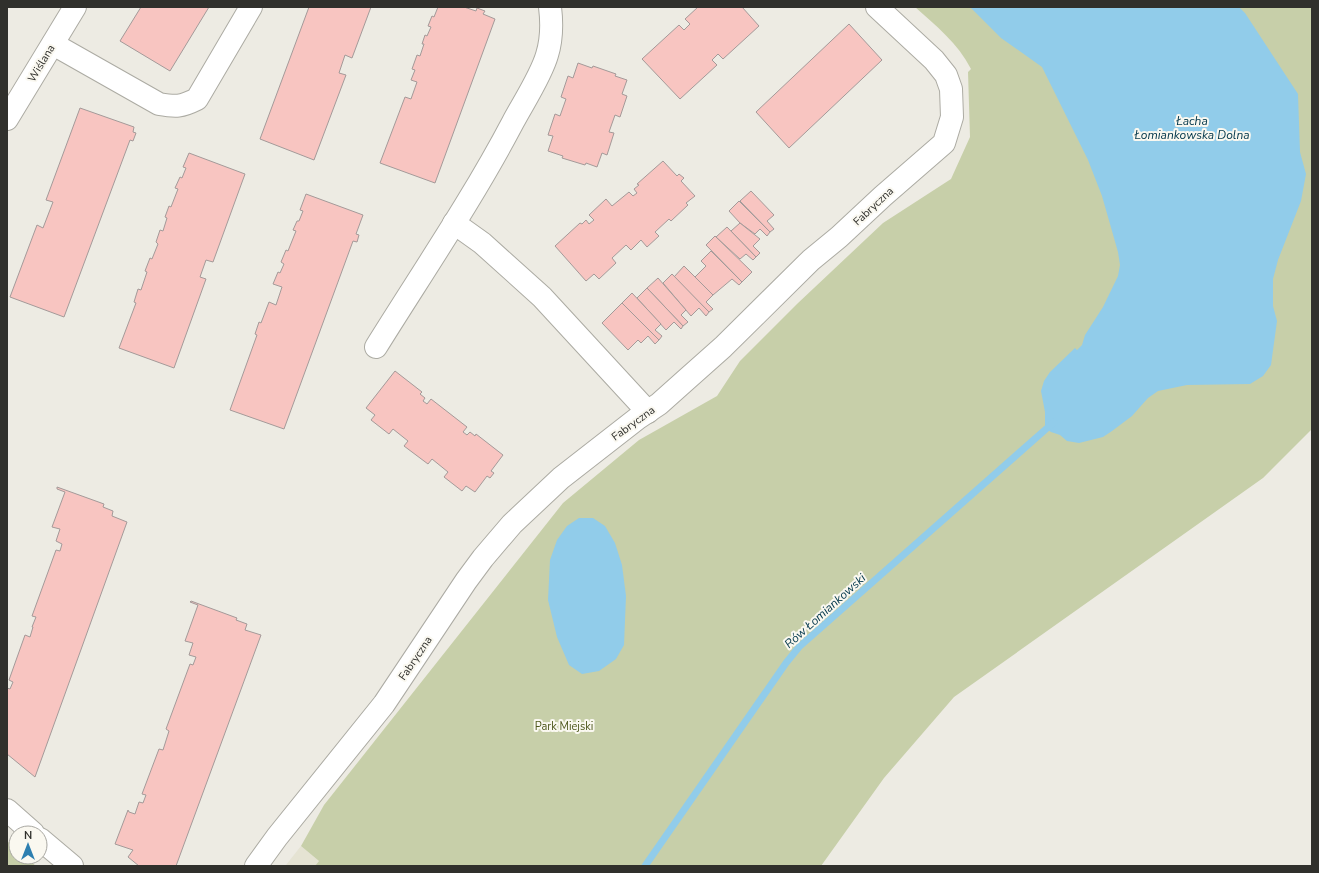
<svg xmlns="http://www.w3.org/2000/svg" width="1319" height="873" viewBox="0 0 1319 873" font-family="'Nunito Sans',sans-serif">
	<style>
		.built { fill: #e5e3d3 }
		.green { fill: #c7cfa9 }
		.water { fill: #91ccea }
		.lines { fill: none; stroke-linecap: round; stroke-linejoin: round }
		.stream { stroke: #91ccea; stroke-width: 7 }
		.building { fill: #f8c5c1; stroke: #a49a99 }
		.minor-casing { stroke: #acaba3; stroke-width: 24 }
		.minor { stroke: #fff; stroke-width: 22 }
		.labels { text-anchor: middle; stroke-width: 4; stroke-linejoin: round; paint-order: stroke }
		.street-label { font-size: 11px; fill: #30302c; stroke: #faf8f0 }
		.park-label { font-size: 11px; fill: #4d571b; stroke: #faf8f0 }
		.water-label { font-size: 12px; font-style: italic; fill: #02374b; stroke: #faf8f0 }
	</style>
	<rect width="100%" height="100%" fill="#edebe3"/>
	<path class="built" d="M301,846L319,861L315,866H288L286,865Z"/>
	<g class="green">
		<path d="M915,7H1312V429L1263,478L954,697L884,778L821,866H315L319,861L301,846L324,805L563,503L639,440L717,396L740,361L797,304L883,223L951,179L970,137L968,72L971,69C958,43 936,26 915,7Z"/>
		<path d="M7,841L16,849V857H25L36,866H7Z"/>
	</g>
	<g class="water">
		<path d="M970,7H1239L1245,13L1298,94L1300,152L1306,174L1301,201L1278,260L1273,279V306L1277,321L1271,365L1263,376L1250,384L1187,385L1158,391L1148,398L1132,416L1112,431L1103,437L1079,443L1067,441L1060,435L1051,432L1047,429L1045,425V412L1041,391L1044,381L1050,372L1075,348L1077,350L1082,345L1085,335L1103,307L1118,276L1120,265L1118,252L1102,196L1088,160L1042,67L1001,38Z"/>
		<path d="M579,518H593L605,526L615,543L622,565L626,596L624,645L616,659L599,671L582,674L569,665L557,637L548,600L550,560L557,540L567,526Z"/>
	</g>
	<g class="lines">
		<path class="stream" d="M645,866L786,663L799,647L1054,422"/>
	</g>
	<g class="building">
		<path d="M141,7H209L170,71L120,41Z"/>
		<path d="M309,7H371L352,58L345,55L339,73L346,75L314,160L260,139Z"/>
		<path d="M438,7H464L476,11L477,8L485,11L483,14L495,19L435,183L380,163L405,97L411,99L417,82L411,80L415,70L412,69L417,55L420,56L424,44H422L425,35L427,36L431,27L428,26L432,16L434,17Z"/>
		<path d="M698,7H742L759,26L723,59L718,54L712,60L717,65L680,99L642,59L679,25L684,30L690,24L685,19Z"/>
		<path d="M849,24L882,60L789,148L756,112Z"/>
		<path d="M578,63L592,68L593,66L616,74L615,76L627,80L622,94L627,96L620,117L615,115L609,132L614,133L607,155L602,153L597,167L586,163L585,165L562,158L563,156L548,151L553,136L548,135L555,114L560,116L566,99L561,97L568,76L573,78Z"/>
		<path d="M80,108L134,127L133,132L136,133L133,141L130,140L64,317L10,297L37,225L43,228L53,202L46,200Z"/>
		<path d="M189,153L245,174L213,262L206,260L200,277L206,279L174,368L119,348L136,303L134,302L138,289L141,290L147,272L145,271L150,258L152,259L158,244L156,242L160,230L163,231L167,218L165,217L169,206L171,207L178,189L175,188L180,177L182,178L186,168L183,167Z"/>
		<path d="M663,161L677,176L679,174L684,178L681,181L695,196L686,203L688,205L671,221L669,219L655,232L659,236L647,247L641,240L631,250L626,245L612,258L616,263L599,279L594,274L586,281L555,246L580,223L582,224L586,220L589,224L594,220L589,215L606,199L612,206L629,192L633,196L637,193L634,189L639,185L637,184Z"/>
		<path d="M751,191L774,215L767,221L774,229L770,232L740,201Z"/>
		<path d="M306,194L363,215L356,234L359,235L357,242L353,241L284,429L230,410L257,335L255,334L259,322L261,323L269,302L276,305L282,287L273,284L278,272L280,273L284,264L281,262L286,250L288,251L296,231L293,230L297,221H299L303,211L300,210Z"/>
		<path d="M739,201L770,232L767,236L760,229L755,234L740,223L729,211Z"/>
		<path d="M740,223L760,239L753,246L760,253L756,257L731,231Z"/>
		<path d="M727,227L756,257L753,260L746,254L740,259L716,237Z"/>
		<path d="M715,236L752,272L742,282L706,245Z"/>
		<path d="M711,251L742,282L739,285L732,279L713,295L695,277L706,266L701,261Z"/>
		<path d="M684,266L713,295L706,302L713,309L709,312L674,277Z"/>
		<path d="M672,274L709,312L706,316L699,308L691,316L663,283Z"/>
		<path d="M658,278L686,310L681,315L688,322L683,326L647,288Z"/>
		<path d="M647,288L683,326L681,329L674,322L666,330L637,298Z"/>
		<path d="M632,293L661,324L655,330L662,336L659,340L622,303Z"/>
		<path d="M622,303L659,340L655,344L648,336L641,343L638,340L628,350L602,323Z"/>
		<path d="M395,371L422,392L420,394L425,398L423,401L427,404L431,399L467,427L463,432L467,435L470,432L475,436L476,434L503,455L491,471L494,473L490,478L487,476L475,492L466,486L462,491L444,477L448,472L432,459L428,464L404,446L408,441L393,429L389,434L371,420L375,415L366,408Z"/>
		<path d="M57,487L104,504L103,507L113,511L112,516L127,522L35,777L7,754V688L10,689L13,682L9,680L25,635L30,637L33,627H32L36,617L32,616L56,550L60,551L62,544L56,541L60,529L52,527L65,492L57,489Z"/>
		<path d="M191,601L237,618L236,620L247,624L245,630L261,635L176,866H139L128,857L133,850L115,844L128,810L129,812L135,814L139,802L143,803L146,795L142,794L159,749L163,750L169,731L166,729L190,664L193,665L196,657L189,655L193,643L185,641L198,605L190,602Z"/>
	</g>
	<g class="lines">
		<g class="minor-casing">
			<g id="minor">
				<path d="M53,44L159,104C176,107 181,107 197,99L251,7"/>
				<path d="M7,119L75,7"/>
				<path d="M454,223L482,243L542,297L648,412"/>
				<path d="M376,347C422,273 472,200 513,122C523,103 541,76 547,55C552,39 552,23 550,7"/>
				<path d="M7,810L33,833"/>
				<path d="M40,839L72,866"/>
				<path d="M256,866L277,837L384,704L466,581L483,558L512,524L561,478L638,418L659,404L687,379L723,347L811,260L839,237L883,196L944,143L952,117L951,89L946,75L934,60L877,7"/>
			</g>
		</g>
		<use href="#minor" class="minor"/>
	</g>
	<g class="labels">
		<g class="street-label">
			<text transform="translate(41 63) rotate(-59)" y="4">Wiślana</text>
			<text transform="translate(873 206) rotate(-43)" y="4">Fabryczna</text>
			<text transform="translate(633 423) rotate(-36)" y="4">Fabryczna</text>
			<text transform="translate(415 658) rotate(-56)" y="4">Fabryczna</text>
		</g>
		<g class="park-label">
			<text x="564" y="730">Park Miejski</text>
		</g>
		<g class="water-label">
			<text x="1192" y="125">Łacha<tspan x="1192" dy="14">Łomiankowska Dolna</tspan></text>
			<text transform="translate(825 611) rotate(-42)" y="4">Rów Łomiankowski</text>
		</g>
	</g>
	<rect width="1319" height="873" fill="none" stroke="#30302c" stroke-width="16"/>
	<g transform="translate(28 845)"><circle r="19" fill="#faf8f0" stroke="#a9a8a2"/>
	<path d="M0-3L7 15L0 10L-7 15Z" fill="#2d7fb0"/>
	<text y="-6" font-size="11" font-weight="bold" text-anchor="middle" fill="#30302c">N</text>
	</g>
</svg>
